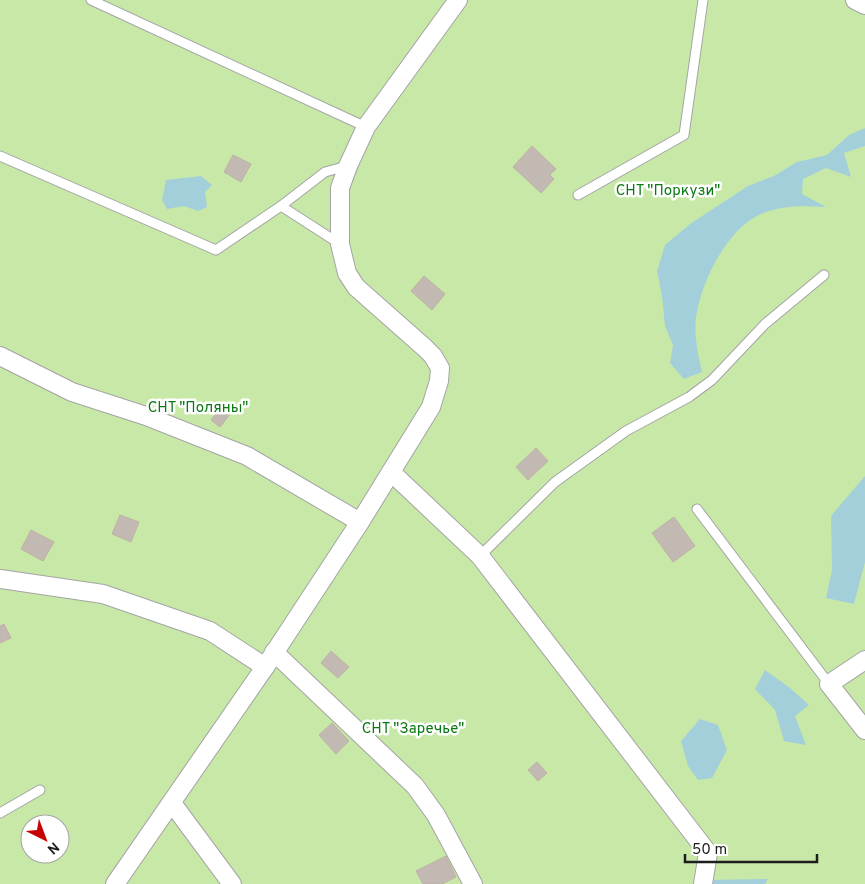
<svg xmlns="http://www.w3.org/2000/svg" width="865" height="884" viewBox="0 0 865 884" font-family="Overpass,sans-serif">
	<style>
		.grass { fill: #c8e8a8; fill-rule: evenodd }
		.water { fill: #a3cfdb }
		.building { fill: #c2bab2; stroke: #bfb1a5 }
		.lines { fill: none; stroke-linecap: round; stroke-linejoin: round }
		.lane-casing { stroke: #a4a4a4; stroke-width: 11 }
		.street-casing { stroke: #a4a4a4; stroke-width: 20 }
		.lane { stroke: #fff; stroke-width: 9 }
		.street { stroke: #fff; stroke-width: 18 }
		.labels { text-anchor: middle; stroke-width: 5; stroke-linejoin: round; paint-order: stroke }
		.park-label { font-size: 15px; fill: #0c7915; stroke: #fff }
	</style>
	<rect width="100%" height="100%" fill="#eeeae3"/>
	<path class="grass" d="M0,0H865V884H0ZM30,824H60V854H30Z"/>
	<g class="water">
		<path d="M865,128V146L844,153L851,177L826,168L803,179L802,194L826,207C804,206 782,205 761,214C727,228 700,284 696,318C694,337 698,354 702,372L684,379L670,363L673,345L665,326L662,296L657,271L665,245L690,224L748,186L774,176L797,162L827,155L849,135Z"/>
		<path d="M201,176L212,185L205,192L207,207L198,211L184,206L167,209L162,200L166,180Z"/>
		<path d="M865,476V562L854,604L826,598L832,570L831,516Z"/>
		<path d="M765,670L790,688L809,705L795,716L806,745L784,741L775,710L755,689Z"/>
		<path d="M700,719L718,725L727,750L712,778L698,780L688,766L681,741Z"/>
		<path d="M768,879L765,884H708L706,880Z"/>
	</g>
	<g class="building">
		<path d="M532,146L556,169L550,175L554,179L541,193L513,167Z"/>
		<path d="M233,155L251,164L241,182L224,172Z"/>
		<path d="M424,276L445,294L432,310L411,291Z"/>
		<path d="M221,407L230,414L220,427L211,420Z"/>
		<path d="M536,448L548,461L528,480L516,467Z"/>
		<path d="M120,515L139,522L131,542L112,534Z"/>
		<path d="M674,517L695,546L673,562L652,533Z"/>
		<path d="M31,530L54,542L43,561L21,549Z"/>
		<path d="M4,624L11,638L0,643V626Z"/>
		<path d="M331,651L349,667L338,678L321,663Z"/>
		<path d="M332,723L349,741L336,754L319,735Z"/>
		<path d="M537,762L547,773L538,781L528,770Z"/>
		<path d="M446,856L456,877L442,884H423L416,871Z"/>
	</g>
	<g class="lines">
		<g class="lane-casing">
			<g id="lane">
				<path d="M91,0L366,127"/>
				<path d="M0,156L216,250L281,206L325,172L347,166"/>
				<path d="M578,195L684,135L703,0"/>
				<path d="M281,206L340,244"/>
				<path d="M697,509L829,684"/>
				<path d="M480,556L555,482L626,431L689,397L712,380L765,324L824,275"/>
				<path d="M0,813L40,790"/>
			</g>
		</g>
		<g class="street-casing">
			<g id="street">
				<path d="M855,0L865,5"/>
				<path d="M0,356L72,392L146,416L247,456L360,522"/>
				<path d="M391,472L480,556L708,853L703,884"/>
				<path d="M0,579L103,594L210,631L265,667"/>
				<path d="M274,652L415,786L436,815L473,884"/>
				<path d="M865,660L829,684L865,730"/>
				<path d="M172,803L232,884"/>
				<path d="M115,884L265,667L360,522L431,407L439,381L440,368L433,356L425,348L356,287L347,273L340,244V188L348,166L366,127L458,0"/>
			</g>
		</g>
		<use href="#lane" class="lane"/>
		<use href="#street" class="street"/>
	</g>
	<g class="labels">
		<g class="park-label">
			<text x="668" y="195">СНТ "Поркузи"</text>
			<text x="198" y="412">СНТ "Поляны"</text>
			<text x="413" y="733">СНТ "Заречье"</text>
		</g>
	</g>
	<g transform="translate(45 839) rotate(138)"><circle r="24" fill="#ffffff" stroke="#a5a5a5"/>
	<path d="M0-4L9 19L0 12L-9 19Z" fill="#c70203"/>
	<text y="-8" font-size="14" font-weight="bold" text-anchor="middle" fill="#1d1d1d">N</text>
	</g>
	<path d="M685 854v8h132v-8" fill="none" stroke="#1d1d1d" stroke-width="2.5"/>
	<text x="692" y="854" font-size="15" fill="#1d1d1d" stroke="#ffffff" stroke-width="4" paint-order="stroke">50 m</text>
</svg>
